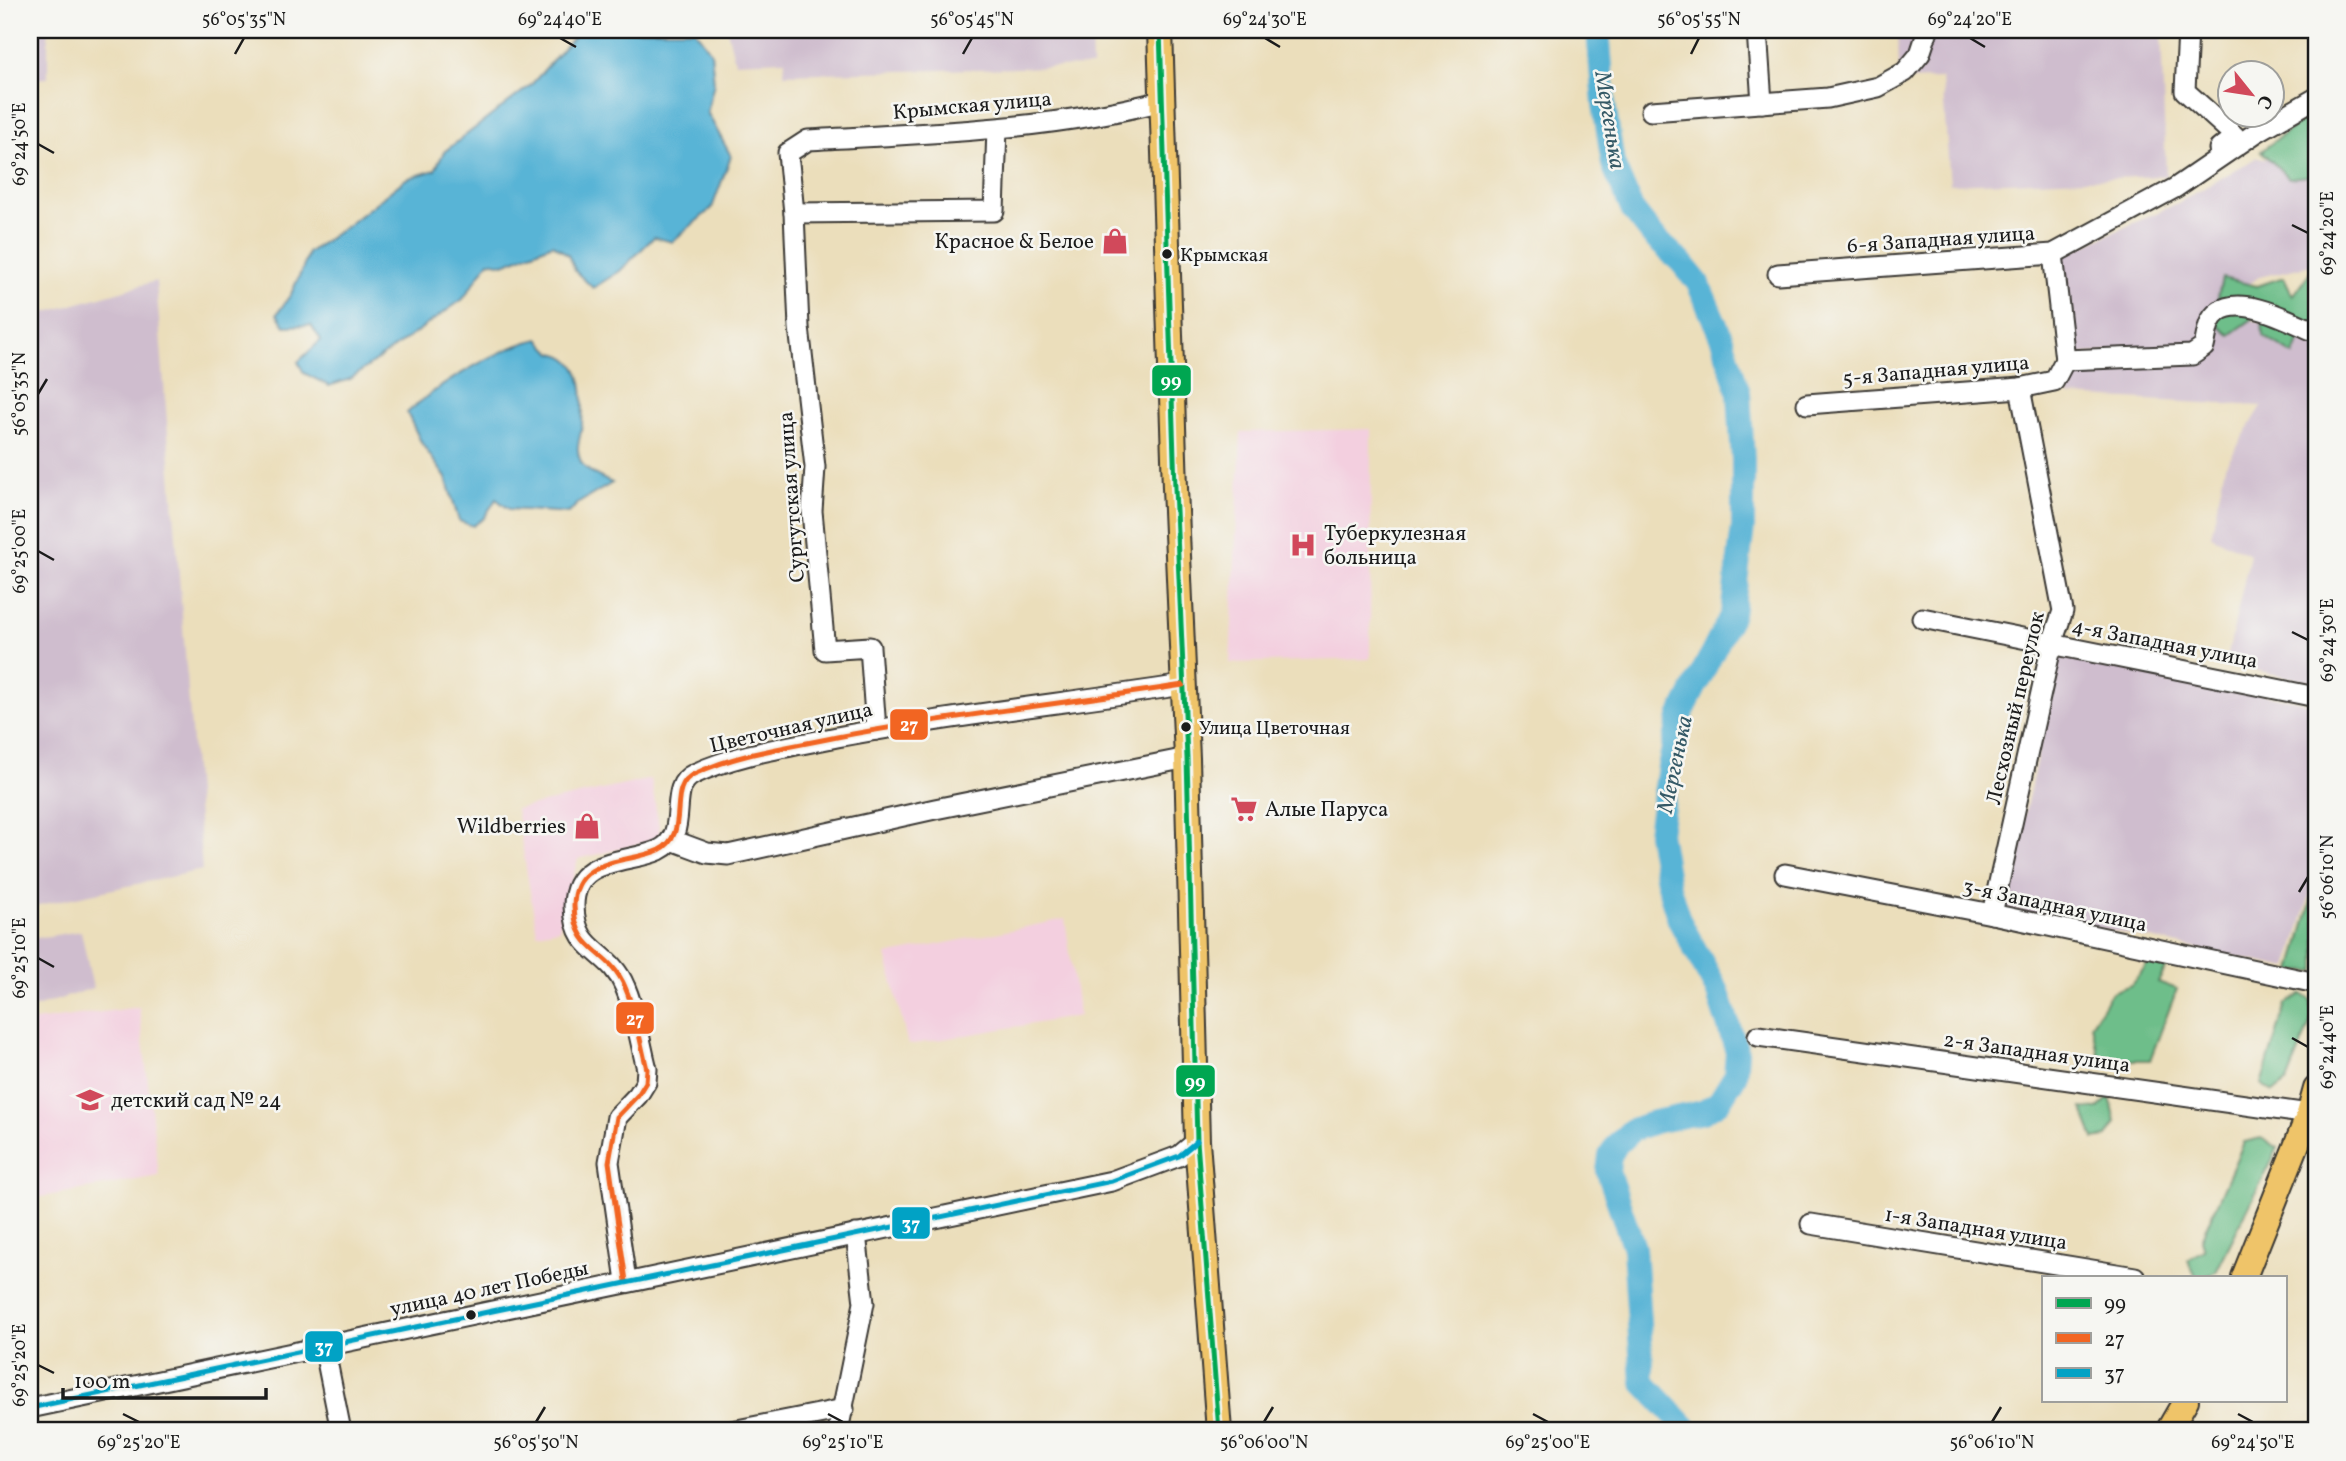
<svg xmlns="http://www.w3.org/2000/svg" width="2346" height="1461" viewBox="0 0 2346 1461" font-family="Vollkorn,serif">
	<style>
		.built { fill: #f3cfdf }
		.industrial { fill: #cfbdce }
		.forest { fill: #6ebe8a; stroke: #456d53; stroke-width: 2 }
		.water { fill: #58b4d6; stroke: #3a6879; stroke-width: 2 }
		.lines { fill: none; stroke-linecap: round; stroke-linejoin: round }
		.river { stroke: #58b4d6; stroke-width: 24 }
		.minor-casing { stroke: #3b3934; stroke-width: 23 }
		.major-casing { stroke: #3b3934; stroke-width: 28 }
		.minor { stroke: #fff; stroke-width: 19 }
		.major { stroke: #efc469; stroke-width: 24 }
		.bus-1-casing { stroke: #f6f6f2; stroke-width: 10 }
		.bus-2-casing { stroke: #f6f6f2; stroke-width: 10 }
		.bus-3-casing { stroke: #f6f6f2; stroke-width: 10 }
		.bus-1 { stroke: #00a651; stroke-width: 5 }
		.bus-2 { stroke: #f26522; stroke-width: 5 }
		.bus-3 { stroke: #01a2c5; stroke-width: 5 }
		.ticks { fill: none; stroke: #1c1c1c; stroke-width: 2.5 }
		.bus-dot { fill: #1c1c1c; stroke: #f6f6f2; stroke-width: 2.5 }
		.labels { text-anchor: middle; stroke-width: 5; stroke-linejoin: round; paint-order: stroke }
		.bus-label { font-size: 19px; fill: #1c1c1c; stroke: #f6f6f2; text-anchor: start }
		.street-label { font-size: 21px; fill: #1c1c1c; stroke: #f6f6f2 }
		.poi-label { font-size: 21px; fill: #1c1c1c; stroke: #f6f6f2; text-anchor: start }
		.water-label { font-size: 23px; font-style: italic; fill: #345966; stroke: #f6f6f2 }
		.line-badge { stroke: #f6f6f2; stroke-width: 2.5 }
		.badge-label { font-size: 19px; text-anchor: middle; font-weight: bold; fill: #fff }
		.neatline { fill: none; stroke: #1c1c1c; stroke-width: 2.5 }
		.ticks-label { font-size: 18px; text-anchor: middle; fill: #1c1c1c }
	</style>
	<rect width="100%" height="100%" fill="#f6f6f2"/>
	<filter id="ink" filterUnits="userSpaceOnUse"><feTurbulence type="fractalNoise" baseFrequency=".0143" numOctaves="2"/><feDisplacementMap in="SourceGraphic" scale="14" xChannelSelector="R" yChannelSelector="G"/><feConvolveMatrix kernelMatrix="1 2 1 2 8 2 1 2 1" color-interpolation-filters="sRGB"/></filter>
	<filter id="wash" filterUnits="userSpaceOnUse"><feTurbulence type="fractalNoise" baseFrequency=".00686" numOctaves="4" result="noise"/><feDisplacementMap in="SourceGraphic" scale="28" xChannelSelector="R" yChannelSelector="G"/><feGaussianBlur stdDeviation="1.57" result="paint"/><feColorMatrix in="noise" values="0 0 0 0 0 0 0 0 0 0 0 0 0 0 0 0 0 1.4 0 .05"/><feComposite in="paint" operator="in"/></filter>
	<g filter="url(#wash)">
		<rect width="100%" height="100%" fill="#ebdebb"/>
		<g class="built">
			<path d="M1371,429L1370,659L1230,663L1241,432Z"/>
			<path d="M651,779L661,839L578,859L559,929L537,933L516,809Z"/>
			<path d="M1065,919L1079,1016L908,1045L886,955Z"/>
			<path d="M139,1007L159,1176L30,1199V1025L34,1021Z"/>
		</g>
		<g class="industrial">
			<path d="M30,30H48V78L30,79Z"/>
			<path d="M727,30H1091L1092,66L784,74L785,60L735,62Z"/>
			<path d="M1898,30H2161L2166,176L1950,184L1942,79L1899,80Z"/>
			<path d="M2258,157L2316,170V264L2259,277L2209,310L2202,345L2070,355L2059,257L2178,203Z"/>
			<path d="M156,281L202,870L30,907V317Z"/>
			<path d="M2218,316L2259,321L2316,345V683L2226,664L2250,554L2211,536L2225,466L2262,406L2068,396L2069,363L2193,359Z"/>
			<path d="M2060,653L2316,705V874L2288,968L2004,908Z"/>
			<path d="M81,931L93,988L30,1009V939Z"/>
		</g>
		<g class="forest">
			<path d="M2316,110V175L2289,178L2261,151Z"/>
			<path d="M2310,272L2316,273V355L2314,336L2302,334L2294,355L2263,336L2262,312L2230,335L2213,322L2222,278L2257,286L2284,277L2293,296Z"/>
			<path d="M2316,884V969L2315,972L2292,971Z"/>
			<path d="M2154,956L2168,965L2158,982L2177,989L2150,1060H2100L2091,1025L2112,992L2131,985Z"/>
			<path d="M2302,994L2311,1000L2312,1018L2287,1082L2273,1092L2261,1084L2286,1004Z"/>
			<path d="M2110,1097L2116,1122L2107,1137L2094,1139L2082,1108L2097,1109Z"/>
			<path d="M2261,1138L2278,1148L2216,1272L2205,1277H2196L2188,1260L2204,1249L2201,1239L2244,1142Z"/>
		</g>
		<g class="water">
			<path d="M593,30H695L711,52L714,83L707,112L731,156L712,208L672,242L654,237L620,271L593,288L576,272L568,255L553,244L504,264L489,261L463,299L350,379L329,386L304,373L298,362L321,340L311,325L285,326L277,314L291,294L303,268L308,253L348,225L406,179L435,170L444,152L531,85L576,34Z"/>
			<path d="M539,339L552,353C586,357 584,398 582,424C581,438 574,448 581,462C586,472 602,478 612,483L577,504L569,513L509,509L496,499L484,518L473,526L459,521L446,478L422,444L407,413C436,386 500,347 539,339Z"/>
		</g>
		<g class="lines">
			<path class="river" d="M1598,30L1604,104L1613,164L1632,209L1654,237L1681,262L1698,283L1722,339L1739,393L1743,460V527L1732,614L1680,717L1669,767L1659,833L1667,881L1679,920L1717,990L1737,1052L1735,1076L1719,1102L1703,1112L1654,1122L1632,1130L1617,1144L1610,1156L1608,1172L1634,1248L1643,1382L1689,1431"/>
		</g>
	</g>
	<g filter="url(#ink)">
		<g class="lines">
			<g class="minor-casing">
				<g id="minor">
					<path d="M1757,30L1762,103"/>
					<path d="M2188,30L2185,91L2235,136L2219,149"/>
					<path d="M1651,111L1828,98L1878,87L1905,72L1920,54L1928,30"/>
					<path d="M997,129L994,211L794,213L788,153L808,140C926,133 1046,131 1162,101"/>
					<path d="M794,213L799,327L815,467L812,511L825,650L870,647L876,730"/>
					<path d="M2053,254L2065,360"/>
					<path d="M1778,274L2053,254L2175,188L2257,132L2316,98"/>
					<path d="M1807,404L2020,388L2054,381L2065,360L2192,355L2204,347C2207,335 2207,320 2218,312C2242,294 2292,322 2316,332"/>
					<path d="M1922,618L2316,697"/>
					<path d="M672,840L707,853L728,855L935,809L1187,758"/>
					<path d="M1785,874L1992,914L2316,983"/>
					<path d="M1992,914L2052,643L2063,611L2020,388"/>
					<path d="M1758,1036L2309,1114"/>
					<path d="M1811,1224L2135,1277"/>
					<path d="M626,1281L609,1162L617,1117L638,1095L646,1082L647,1069C640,1042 636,1012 625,987C609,948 575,954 574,906C574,856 628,864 659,850C692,834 665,787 694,774C739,753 790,747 837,737C952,715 1068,703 1183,685"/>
					<path d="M324,1346L341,1431"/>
					<path d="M30,1408L1112,1181L1179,1156L1197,1141"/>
					<path d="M732,1431L844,1409"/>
					<path d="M838,1431L864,1303L856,1234"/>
				</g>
			</g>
			<g class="major-casing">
				<g id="major">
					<path d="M1160,30L1175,488L1187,758L1197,1141L1219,1431"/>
					<path d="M2244,1277L2309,1114L2316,1089"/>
					<path d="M2168,1431L2186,1400"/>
				</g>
			</g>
			<use href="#minor" class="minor"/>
			<use href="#major" class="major"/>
			<g class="bus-1-casing">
				<path id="bus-1" d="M1160,30L1175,488L1187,758L1197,1141L1219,1431"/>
			</g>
			<g class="bus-2-casing">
				<path id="bus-2" d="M626,1281L609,1162L617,1117L638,1095L646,1082L647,1069C640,1042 636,1012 625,987C609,948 575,954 574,906C574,856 628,864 659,850C692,834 665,787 694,774C739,753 790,747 837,737C952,715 1068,703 1183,685"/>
			</g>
			<g class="bus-3-casing">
				<path id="bus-3" d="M30,1408L1112,1181L1179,1156L1197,1141"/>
			</g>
			<use href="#bus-1" class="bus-1"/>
			<use href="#bus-2" class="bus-2"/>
			<use href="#bus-3" class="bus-3"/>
		</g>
	</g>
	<path class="ticks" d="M560,38L576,47M1265,38L1280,47M1970,38L1985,47M235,54L244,38M963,54L972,38M1691,54L1699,38M38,144L54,153M2292,225L2308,233M38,394L47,379M38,551L54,560M2292,632L2308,640M2299,892L2308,877M38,958L54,967M2292,1038L2308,1047M38,1365L54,1373M123,1414L139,1422M828,1414L843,1422M1533,1414L1548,1422M2238,1414L2253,1422M536,1422L545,1407M1264,1422L1273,1407M1992,1422L2001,1407"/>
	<defs>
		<g id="shop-bare" transform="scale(2.1)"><path d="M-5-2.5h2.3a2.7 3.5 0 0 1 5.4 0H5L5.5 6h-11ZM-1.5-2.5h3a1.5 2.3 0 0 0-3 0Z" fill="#d1495b" stroke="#f6f6f2" stroke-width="2.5" paint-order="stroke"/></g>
		<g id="hospital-bare" transform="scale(2.1)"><path d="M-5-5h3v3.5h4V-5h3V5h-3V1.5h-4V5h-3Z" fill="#d1495b" stroke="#f6f6f2" stroke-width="2.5" paint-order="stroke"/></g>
		<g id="supermarket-bare" transform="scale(2.1)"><path d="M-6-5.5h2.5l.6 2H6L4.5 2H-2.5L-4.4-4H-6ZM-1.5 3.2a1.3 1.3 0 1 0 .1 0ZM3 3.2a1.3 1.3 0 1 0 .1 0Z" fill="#d1495b" stroke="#f6f6f2" stroke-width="2.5" paint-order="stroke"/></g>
		<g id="school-bare" transform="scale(2.1)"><path d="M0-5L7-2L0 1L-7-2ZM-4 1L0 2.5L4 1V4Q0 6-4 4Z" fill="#d1495b" stroke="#f6f6f2" stroke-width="2.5" paint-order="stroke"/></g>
	</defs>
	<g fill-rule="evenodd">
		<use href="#shop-bare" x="1115" y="241"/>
		<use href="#hospital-bare" x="1303" y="545"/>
		<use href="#supermarket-bare" x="1244" y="809"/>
		<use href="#shop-bare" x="587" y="826"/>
		<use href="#school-bare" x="90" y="1100"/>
	</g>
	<g class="bus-dot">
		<circle cx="1167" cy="254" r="6"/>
		<circle cx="1186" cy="727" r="6"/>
		<circle cx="471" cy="1315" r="6"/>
	</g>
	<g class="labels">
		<g class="bus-label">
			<text x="1180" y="261">Крымская</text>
			<text x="1199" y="734">Улица Цветочная</text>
		</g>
		<g class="street-label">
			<text transform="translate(972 105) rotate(-5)" y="7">Крымская улица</text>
			<text transform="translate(1941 239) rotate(-4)" y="7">6-я Западная улица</text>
			<text transform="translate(1936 370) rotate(-5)" y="7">5-я Западная улица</text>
			<text transform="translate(791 497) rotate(-94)" y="7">Сургутская улица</text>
			<text transform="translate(2165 643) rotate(11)" y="7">4-я Западная улица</text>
			<text transform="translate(2015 708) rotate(-77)" y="7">Лесхозный переулок</text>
			<text transform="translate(791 727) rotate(-13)" y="7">Цветочная улица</text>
			<text transform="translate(2055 905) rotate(12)" y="7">3-я Западная улица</text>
			<text transform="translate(2037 1052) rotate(8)" y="7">2-я Западная улица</text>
			<text transform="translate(1976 1228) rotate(9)" y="7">1-я Западная улица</text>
			<text transform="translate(489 1288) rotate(-12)" y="7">улица 40 лет Победы</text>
		</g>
		<g class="poi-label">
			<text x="1094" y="248" text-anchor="end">Красное &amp; Белое</text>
			<text x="1324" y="540">Туберкулезная<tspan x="1324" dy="24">больница</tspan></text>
			<text x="1265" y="816">Алые Паруса</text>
			<text x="566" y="833" text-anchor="end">Wildberries</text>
			<text x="111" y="1107">детский сад № 24</text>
		</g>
		<g class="water-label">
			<text transform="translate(1611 120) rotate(81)" y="8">Мергенька</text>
			<text transform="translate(1674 764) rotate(-78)" y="8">Мергенька</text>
		</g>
	</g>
	<g class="line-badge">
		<rect x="1151" y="364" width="41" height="33" rx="7" fill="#00a651"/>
		<rect x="889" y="708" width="40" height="33" rx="7" fill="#f26522"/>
		<rect x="615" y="1001" width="40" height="34" rx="7" fill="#f26522"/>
		<rect x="1175" y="1064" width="41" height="34" rx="7" fill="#00a651"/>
		<rect x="891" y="1206" width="40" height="34" rx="7" fill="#01a2c5"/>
		<rect x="304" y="1330" width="40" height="33" rx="7" fill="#01a2c5"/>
	</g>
	<g class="badge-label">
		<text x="1171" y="387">99</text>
		<text x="909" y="731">27</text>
		<text x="635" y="1025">27</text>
		<text x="1195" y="1088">99</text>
		<text x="911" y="1230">37</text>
		<text x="324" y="1353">37</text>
	</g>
	<rect width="2346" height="1461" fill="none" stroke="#f6f6f2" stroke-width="77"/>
	<rect x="2042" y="1276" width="245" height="126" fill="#f6f6f2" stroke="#9f9f9c" stroke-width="2"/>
	<rect x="2056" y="1298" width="35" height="10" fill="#00a651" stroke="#9f9f9c" stroke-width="2"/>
	<text x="2104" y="1310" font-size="21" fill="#1c1c1c">99</text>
	<rect x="2056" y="1333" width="35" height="10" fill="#f26522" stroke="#9f9f9c" stroke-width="2"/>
	<text x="2104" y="1346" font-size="21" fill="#1c1c1c">27</text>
	<rect x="2056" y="1368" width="35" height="10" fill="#01a2c5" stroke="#9f9f9c" stroke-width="2"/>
	<text x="2104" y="1380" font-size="21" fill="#1c1c1c">37</text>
	<g transform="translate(2251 94) rotate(120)"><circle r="33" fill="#f6f6f2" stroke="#9f9f9c" stroke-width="2"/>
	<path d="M0-5L12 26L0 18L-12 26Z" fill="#d1495b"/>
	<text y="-10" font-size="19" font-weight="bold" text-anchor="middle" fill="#1c1c1c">С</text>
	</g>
	<path d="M63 1388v10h203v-10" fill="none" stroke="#1c1c1c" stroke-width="3.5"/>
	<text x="74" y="1388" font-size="21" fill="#1c1c1c" stroke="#f6f6f2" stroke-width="5" paint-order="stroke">100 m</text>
	<rect x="38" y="38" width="2270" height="1384" class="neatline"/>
	<g class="ticks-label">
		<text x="244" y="25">56°05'35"N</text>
		<text x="560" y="25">69°24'40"E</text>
		<text x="972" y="25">56°05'45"N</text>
		<text x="1265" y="25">69°24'30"E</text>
		<text x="1699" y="25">56°05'55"N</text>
		<text x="1970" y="25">69°24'20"E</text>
		<text transform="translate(19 144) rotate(-90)" y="6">69°24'50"E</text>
		<text transform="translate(2327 233) rotate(-90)" y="6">69°24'20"E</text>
		<text transform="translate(19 394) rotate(-90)" y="6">56°05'35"N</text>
		<text transform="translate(19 551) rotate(-90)" y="6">69°25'00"E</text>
		<text transform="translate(2327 640) rotate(-90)" y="6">69°24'30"E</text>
		<text transform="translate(2327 877) rotate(-90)" y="6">56°06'10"N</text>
		<text transform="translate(19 958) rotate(-90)" y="6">69°25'10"E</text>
		<text transform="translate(2327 1047) rotate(-90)" y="6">69°24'40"E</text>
		<text transform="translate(19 1365) rotate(-90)" y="6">69°25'20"E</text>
		<text x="139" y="1448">69°25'20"E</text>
		<text x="536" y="1448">56°05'50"N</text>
		<text x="843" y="1448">69°25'10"E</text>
		<text x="1264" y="1448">56°06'00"N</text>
		<text x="1548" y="1448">69°25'00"E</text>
		<text x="1992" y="1448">56°06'10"N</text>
		<text x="2253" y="1448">69°24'50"E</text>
	</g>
</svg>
